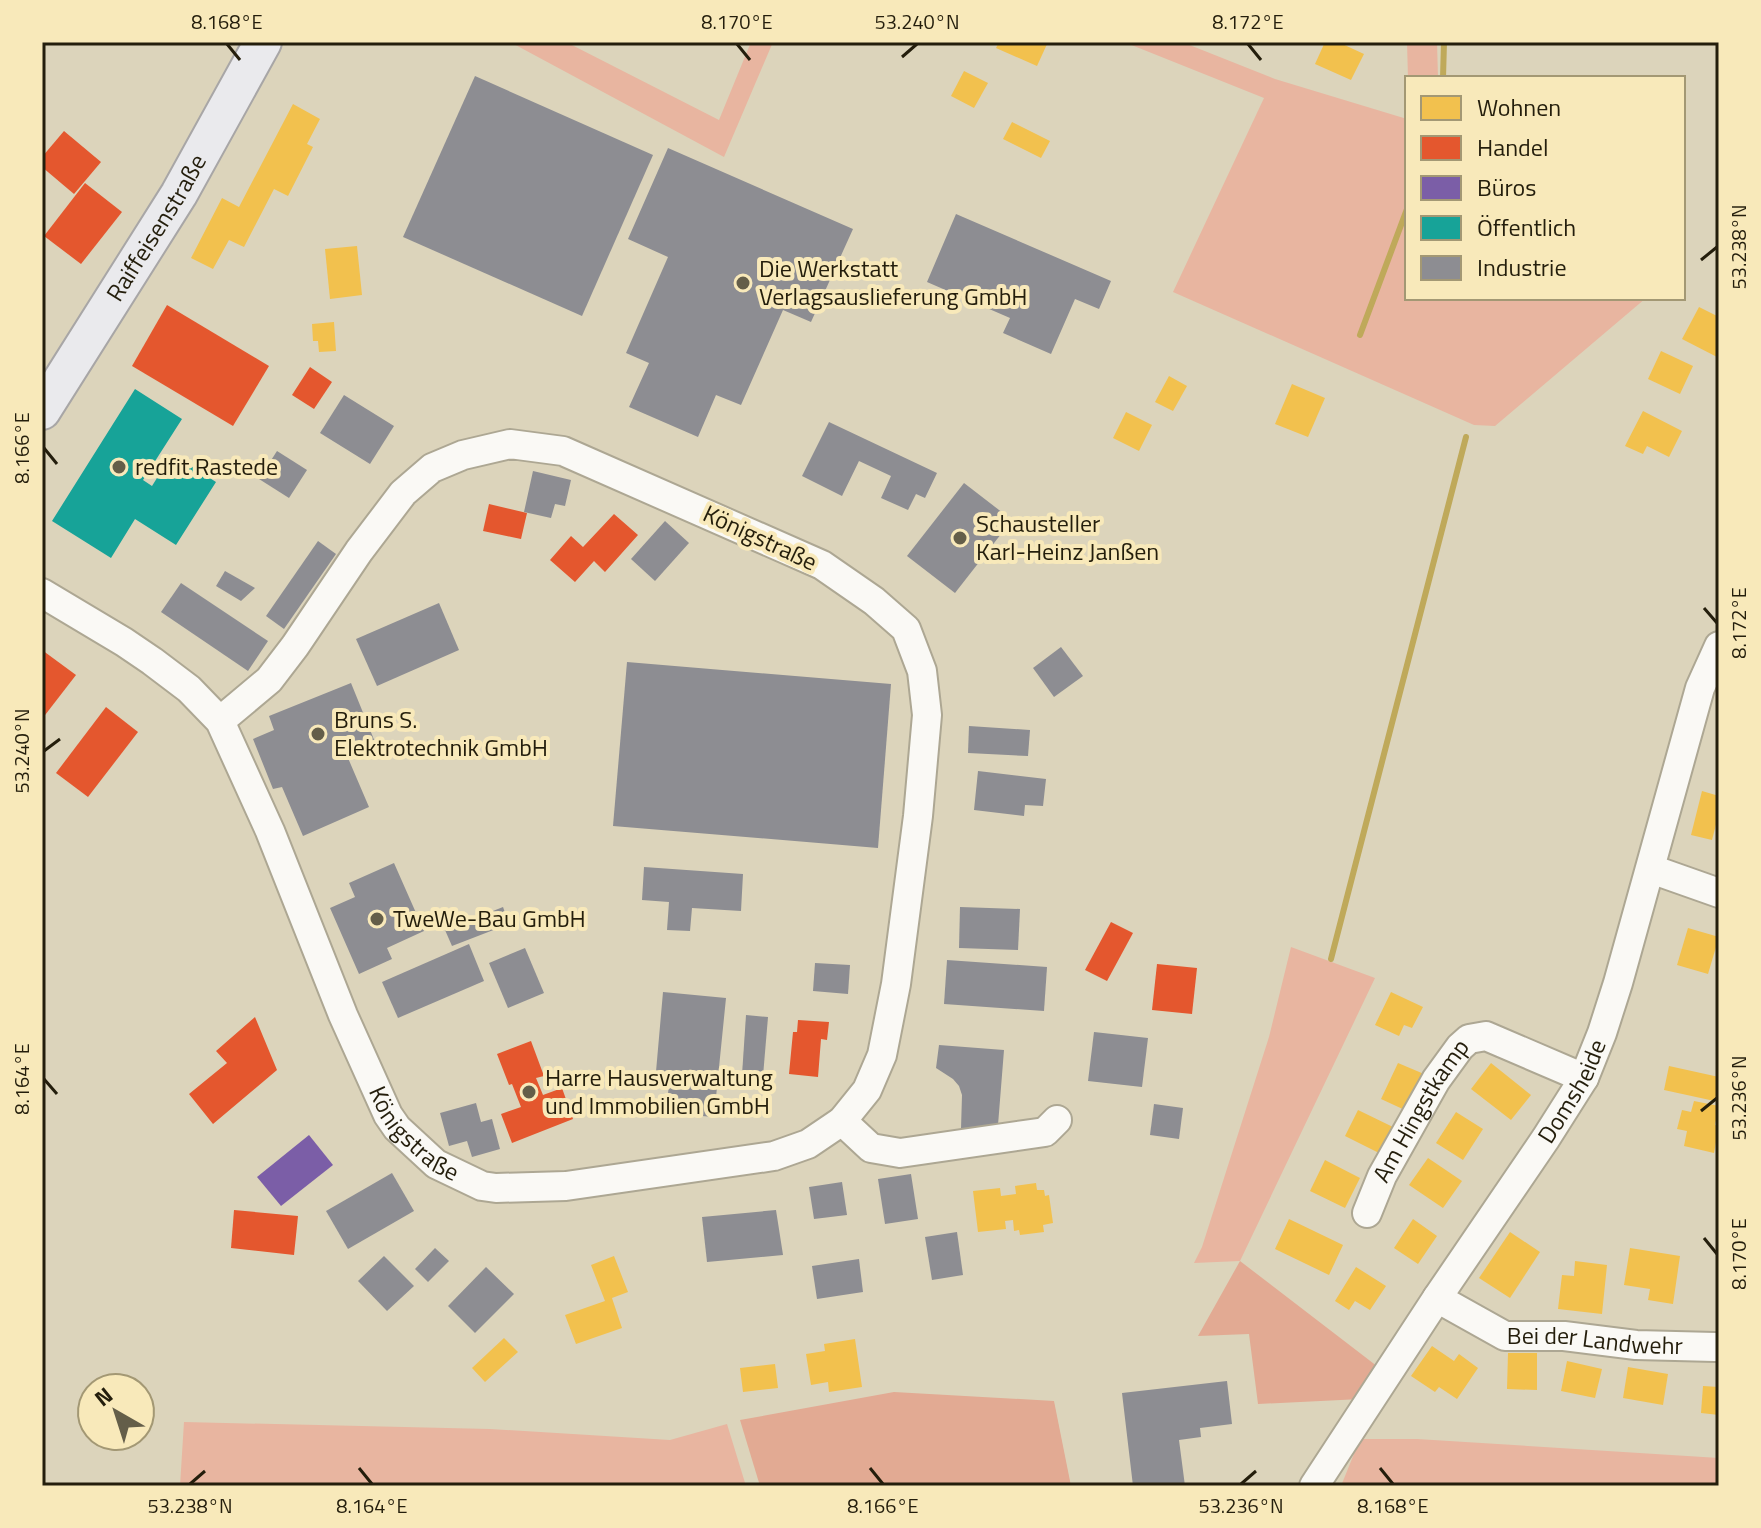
<svg xmlns="http://www.w3.org/2000/svg" width="1761" height="1528" viewBox="0 0 1761 1528" font-family="'Titillium Web',sans-serif">
	<style>
		.green { fill: #e8b5a0 }
		.forest { fill: #e2aa93 }
		.homes { fill: #f2c14e }
		.shops { fill: #e4572e }
		.offices { fill: #7b5ea7 }
		.public { fill: #17a398 }
		.industry { fill: #8d8d92 }
		.lines { fill: none; stroke-linecap: round; stroke-linejoin: round }
		.stream { stroke: #bfa95a; stroke-width: 6 }
		.minor-casing { stroke: #ada793; stroke-width: 32 }
		.major-casing { stroke: #a8a6a6; stroke-width: 40 }
		.minor { stroke: #faf9f5; stroke-width: 28 }
		.major { stroke: #eaeaed; stroke-width: 36 }
		.ticks { fill: none; stroke: #241e0c; stroke-width: 3 }
		.poi-dot { fill: #645e49; stroke: #f8e9ba; stroke-width: 3 }
		.labels { text-anchor: middle; stroke-width: 8; stroke-linejoin: round; paint-order: stroke }
		.street-label { font-size: 24px; fill: #241e0c; stroke: #f8e9ba }
		.poi-label { font-size: 24px; fill: #241e0c; stroke: #f8e9ba; text-anchor: start }
		.neatline { fill: none; stroke: #241e0c; stroke-width: 3 }
		.ticks-label { font-size: 20px; text-anchor: middle; fill: #241e0c }
	</style>
	<rect width="100%" height="100%" fill="#dcd4bb"/>
	<g class="green">
		<path d="M510,42H566L719,120L751,42H773L724,157Z"/>
		<path d="M1124,42H1182L1275,79L1407,119V298H1646L1495,426L1474,425L1173,292L1264,98Z"/>
		<path d="M1407,42H1437L1438,78H1408Z"/>
		<path d="M1291,947L1375,978L1240,1261L1194,1263L1202,1247L1269,1037Z"/>
		<path d="M184,1422L490,1429L670,1440L727,1424L746,1486H180Z"/>
		<path d="M1360,1439H1417L1719,1458V1486H1341Z"/>
	</g>
	<g class="forest">
		<path d="M1240,1261L1382,1370L1361,1399L1258,1404L1249,1334L1198,1336Z"/>
		<path d="M894,1392L1054,1401L1071,1486H760L740,1420Z"/>
	</g>
	<g class="homes">
		<path d="M999,42H1048L1037,66L996,48Z"/>
		<path d="M1325,42H1338L1364,54L1351,80L1315,64Z"/>
		<path d="M964,71L988,83L974,108L951,96Z"/>
		<path d="M293,104L320,119L307,144L313,147L288,196L274,189L244,247L229,240L213,269L191,258L222,198L239,207Z"/>
		<path d="M1012,122L1050,141L1041,158L1003,139Z"/>
		<path d="M357,246L362,295L330,299L325,249Z"/>
		<path d="M1699,307L1719,317V353L1717,357L1682,339Z"/>
		<path d="M334,322L336,351L319,352L318,341H313L312,324Z"/>
		<path d="M1661,351L1693,366L1680,394L1648,379Z"/>
		<path d="M1169,376L1187,386L1173,411L1155,402Z"/>
		<path d="M1292,384L1325,398L1308,437L1275,424Z"/>
		<path d="M1643,411L1682,431L1669,457L1647,446L1643,454L1625,446Z"/>
		<path d="M1126,412L1152,425L1139,451L1113,438Z"/>
		<path d="M1702,791L1719,796V813L1712,840L1691,835Z"/>
		<path d="M1688,928L1719,937L1708,974L1677,965Z"/>
		<path d="M1391,992L1423,1007L1412,1028L1404,1025L1399,1036L1375,1025Z"/>
		<path d="M1398,1063L1424,1074L1407,1111L1381,1099Z"/>
		<path d="M1491,1063L1531,1095L1511,1120L1471,1089Z"/>
		<path d="M1669,1066L1719,1077V1102L1664,1090Z"/>
		<path d="M1694,1101L1719,1106L1715,1125L1719,1126V1137H1717L1714,1153L1684,1146L1687,1131L1677,1129L1682,1110L1691,1112Z"/>
		<path d="M1358,1110L1393,1127L1379,1153L1345,1136Z"/>
		<path d="M1456,1112L1483,1129L1463,1160L1436,1143Z"/>
		<path d="M1428,1158L1462,1181L1443,1208L1409,1185Z"/>
		<path d="M1325,1160L1360,1178L1345,1208L1310,1191Z"/>
		<path d="M1036,1183L1037,1190H1044L1045,1196L1049,1195L1053,1223L1043,1225L1044,1232L1020,1235L1019,1230L1014,1231L1013,1220L1005,1221L1006,1229L978,1232L973,1191L1000,1188L1001,1196L1016,1194L1015,1186Z"/>
		<path d="M1289,1219L1343,1245L1329,1275L1275,1249Z"/>
		<path d="M1413,1219L1437,1236L1418,1264L1394,1248Z"/>
		<path d="M1510,1232L1540,1252L1510,1298L1479,1278Z"/>
		<path d="M1630,1248L1680,1256L1673,1304L1648,1300L1650,1289L1624,1285Z"/>
		<path d="M614,1256L628,1292L612,1298L622,1328L576,1344L565,1315L605,1301L591,1265Z"/>
		<path d="M1575,1261L1607,1265L1602,1314L1558,1309L1562,1275L1574,1276Z"/>
		<path d="M1356,1267L1386,1286L1370,1310L1355,1301L1349,1310L1335,1301Z"/>
		<path d="M504,1338L518,1352L485,1382L472,1368Z"/>
		<path d="M855,1339L862,1387L829,1392L828,1382L811,1385L806,1354L825,1351L824,1344Z"/>
		<path d="M1432,1346L1454,1361L1459,1354L1478,1368L1457,1399L1439,1387L1435,1392L1411,1376Z"/>
		<path d="M1508,1353H1537V1390L1507,1389Z"/>
		<path d="M1567,1361L1602,1369L1595,1398L1561,1391Z"/>
		<path d="M775,1364L778,1388L743,1392L740,1368Z"/>
		<path d="M1628,1367L1668,1374L1663,1405L1623,1398Z"/>
		<path d="M1703,1386L1719,1387V1415L1701,1413Z"/>
	</g>
	<g class="shops">
		<path d="M64,131L101,162L74,194L42,167V157Z"/>
		<path d="M85,183L122,212L81,264L44,236Z"/>
		<path d="M167,305L269,366L233,426L132,366Z"/>
		<path d="M310,367L332,382L314,409L292,395Z"/>
		<path d="M489,504L527,513L521,539L483,531Z"/>
		<path d="M614,514L638,535L605,572L594,561L575,582L550,560L571,536L583,547Z"/>
		<path d="M42,650L76,675L42,719Z"/>
		<path d="M106,707L138,732L88,797L56,773Z"/>
		<path d="M1111,922L1133,933L1107,981L1085,970Z"/>
		<path d="M1157,964L1197,968L1192,1014L1152,1010Z"/>
		<path d="M255,1017L277,1070L213,1124L189,1094L227,1063L216,1051Z"/>
		<path d="M798,1020L829,1022L827,1040L821,1039L818,1077L789,1074L793,1032H797Z"/>
		<path d="M531,1041L544,1076L536,1078L543,1095L562,1088L573,1119L512,1143L501,1114L521,1107L512,1084L509,1085L497,1054Z"/>
		<path d="M234,1210L298,1216L294,1255L231,1248Z"/>
	</g>
	<path class="offices" d="M309,1135L333,1165L281,1206L257,1177Z"/>
	<path class="public" d="M135,389L182,419L143,480L152,486L172,454L216,482L176,545L135,519L111,558L52,521Z"/>
	<g class="industry">
		<path d="M475,76L653,155L582,316L403,237Z"/>
		<path d="M668,148L853,229L811,322L783,310L741,405L716,395L698,437L629,407L649,363L626,353L668,257L628,239Z"/>
		<path d="M956,214L1111,281L1099,309L1075,299L1051,354L1003,333L1010,318L927,282Z"/>
		<path d="M344,395L394,426L370,464L320,433Z"/>
		<path d="M829,422L937,473L925,498L916,494L908,510L881,498L891,476L859,461L842,496L802,476Z"/>
		<path d="M277,451L307,470L289,498L259,479Z"/>
		<path d="M533,471L571,480L565,506L555,504L551,518L524,512Z"/>
		<path d="M964,483L1012,520L955,593L907,556Z"/>
		<path d="M665,521L689,543L655,581L631,559Z"/>
		<path d="M318,541L336,554L284,629L266,616Z"/>
		<path d="M225,571L255,588L241,601L216,586Z"/>
		<path d="M181,583L268,641L248,671L161,612Z"/>
		<path d="M439,603L459,650L377,686L356,639Z"/>
		<path d="M1061,647L1083,676L1054,697L1033,668Z"/>
		<path d="M627,662L891,684L878,848L613,826Z"/>
		<path d="M351,683L377,747L348,758L369,807L303,836L282,787L273,789L253,739L274,730L269,716Z"/>
		<path d="M969,726L1030,730L1028,756L968,753Z"/>
		<path d="M978,771L1046,779L1043,806L1025,805L1024,816L974,810Z"/>
		<path d="M394,863L424,931L387,948L392,959L359,974L330,908L355,897L349,883Z"/>
		<path d="M644,867L743,874L741,911L692,908L690,931L667,930L669,902L642,900Z"/>
		<path d="M503,907L509,924L452,946L445,930Z"/>
		<path d="M960,907L1020,909L1018,950L959,948Z"/>
		<path d="M469,944L484,981L398,1018L382,982Z"/>
		<path d="M525,948L544,993L508,1008L489,963Z"/>
		<path d="M947,960L1047,967L1044,1011L944,1004Z"/>
		<path d="M815,963L850,965L848,994L813,991Z"/>
		<path d="M663,992L726,998L714,1117L666,1113L669,1084L655,1083Z"/>
		<path d="M746,1015L768,1017L763,1076L742,1075Z"/>
		<path d="M1094,1032L1148,1038L1142,1087L1088,1081Z"/>
		<path d="M939,1045L1004,1050L998,1125L961,1129L962,1095L959,1086L953,1079L936,1068Z"/>
		<path d="M476,1103L481,1122L492,1119L500,1149L472,1157L467,1141L449,1146L440,1113Z"/>
		<path d="M1154,1104L1183,1108L1179,1139L1150,1135Z"/>
		<path d="M392,1173L414,1211L348,1249L326,1211Z"/>
		<path d="M911,1174L918,1219L885,1224L878,1179Z"/>
		<path d="M842,1182L847,1215L814,1219L809,1187Z"/>
		<path d="M776,1210L783,1255L707,1262L702,1217Z"/>
		<path d="M957,1232L963,1275L932,1280L925,1237Z"/>
		<path d="M435,1248L449,1261L428,1282L415,1269Z"/>
		<path d="M384,1256L414,1286L387,1311L358,1281Z"/>
		<path d="M859,1259L863,1292L817,1299L812,1266Z"/>
		<path d="M486,1267L514,1294L475,1333L448,1306Z"/>
		<path d="M1227,1381L1232,1424L1200,1428L1201,1437L1179,1440L1185,1486H1133L1122,1393Z"/>
	</g>
	<g class="lines">
		<g class="stream">
			<path d="M1443,78L1444,42"/>
			<path d="M1360,335L1407,209"/>
			<path d="M1331,959L1466,437"/>
		</g>
		<g class="minor-casing">
			<g id="minor">
				<path id="s1" d="M42,593L124,642L152,661L189,689L220,721L270,831L343,1015L388,1115L397,1128L436,1164L482,1186L496,1188L566,1186L774,1156L808,1144L842,1121L867,1090L882,1055L896,984L918,816L927,715L922,671L906,629L874,601L822,565L563,451L510,444L463,455L432,468L403,493L359,551L295,646L269,680L220,721"/>
				<path d="M1651,869L1719,893"/>
				<path d="M842,1121L871,1148L900,1153L1045,1132L1057,1120"/>
				<path id="s2" d="M1367,1213L1382,1176L1436,1080L1460,1047L1469,1039L1486,1036L1584,1078"/>
				<path id="s3" d="M1437,1298L1505,1336H1564L1636,1345L1715,1347"/>
				<path id="s4" d="M1314,1486L1437,1298L1546,1138L1584,1078L1602,1033L1618,983L1700,688L1719,646"/>
			</g>
		</g>
		<g class="major-casing">
			<g id="major">
				<path id="s5" d="M42,411L179,194L263,42"/>
			</g>
		</g>
		<use href="#minor" class="minor"/>
		<use href="#major" class="major"/>
	</g>
	<path class="ticks" d="M227,44L240,60M737,44L750,60M1248,44L1261,60M902,57L917,44M1701,260L1717,247M44,448L57,464M1704,608L1717,623M44,751L60,739M44,1079L57,1094M1701,1111L1717,1098M1704,1238L1717,1254M359,1468L372,1484M870,1468L883,1484M1380,1468L1393,1484M190,1484L205,1471M1241,1484L1256,1471"/>
	<g class="poi-dot">
		<circle cx="743" cy="283" r="8"/>
		<circle cx="119" cy="467" r="8"/>
		<circle cx="960" cy="538" r="8"/>
		<circle cx="318" cy="734" r="8"/>
		<circle cx="377" cy="919" r="8"/>
		<circle cx="529" cy="1092" r="8"/>
	</g>
	<g class="labels">
		<g class="street-label">
			<text dy="8" stroke="none"><textPath href="#s5" startOffset="216">Raiffeisenstraße</textPath></text>
			<text transform="translate(760 538) rotate(25)" y="8">Königstraße</text>
			<text dy="8" stroke="none"><textPath href="#s4" startOffset="472">Domsheide</textPath></text>
			<text dy="8" stroke="none"><textPath href="#s2" startOffset="116">Am Hingstkamp</textPath></text>
			<text dy="8" stroke="none"><textPath href="#s1" startOffset="680">Königstraße</textPath></text>
			<text dy="8" stroke="none"><textPath href="#s3" startOffset="168">Bei der Landwehr</textPath></text>
		</g>
		<g class="poi-label">
			<text x="759" y="277">Die Werkstatt<tspan x="759" dy="28">Verlagsauslieferung GmbH</tspan></text>
			<text x="135" y="475">redfit Rastede</text>
			<text x="976" y="532">Schausteller<tspan x="976" dy="28">Karl-Heinz Janßen</tspan></text>
			<text x="334" y="728">Bruns S.<tspan x="334" dy="28">Elektrotechnik GmbH</tspan></text>
			<text x="393" y="927">TweWe-Bau GmbH</text>
			<text x="545" y="1086">Harre Hausverwaltung<tspan x="545" dy="28">und Immobilien GmbH</tspan></text>
		</g>
	</g>
	<rect width="1761" height="1528" fill="none" stroke="#f8e9ba" stroke-width="88"/>
	<rect x="1405" y="76" width="280" height="224" fill="#f8e9ba" stroke="#a39874" stroke-width="2"/>
	<rect x="1421" y="96" width="40" height="24" fill="#f2c14e" stroke="#a39874" stroke-width="2"/>
	<text x="1477" y="116" font-size="24" fill="#241e0c">Wohnen</text>
	<rect x="1421" y="136" width="40" height="24" fill="#e4572e" stroke="#a39874" stroke-width="2"/>
	<text x="1477" y="156" font-size="24" fill="#241e0c">Handel</text>
	<rect x="1421" y="176" width="40" height="24" fill="#7b5ea7" stroke="#a39874" stroke-width="2"/>
	<text x="1477" y="196" font-size="24" fill="#241e0c">Büros</text>
	<rect x="1421" y="216" width="40" height="24" fill="#17a398" stroke="#a39874" stroke-width="2"/>
	<text x="1477" y="236" font-size="24" fill="#241e0c">Öffentlich</text>
	<rect x="1421" y="256" width="40" height="24" fill="#8d8d92" stroke="#a39874" stroke-width="2"/>
	<text x="1477" y="276" font-size="24" fill="#241e0c">Industrie</text>
	<g transform="translate(116 1412) rotate(321)"><circle r="38" fill="#f8e9ba" stroke="#a39874" stroke-width="2"/>
	<path d="M0-6L14 30L0 20L-14 30Z" fill="#645e49"/>
	<text y="-12" font-size="22" font-weight="bold" text-anchor="middle" fill="#241e0c">N</text>
	</g>
	<rect x="44" y="44" width="1673" height="1440" class="neatline"/>
	<g class="ticks-label">
		<text x="227" y="29">8.168°E</text>
		<text x="737" y="29">8.170°E</text>
		<text x="917" y="29">53.240°N</text>
		<text x="1248" y="29">8.172°E</text>
		<text transform="translate(1739 247) rotate(-90)" y="7">53.238°N</text>
		<text transform="translate(22 448) rotate(-90)" y="7">8.166°E</text>
		<text transform="translate(1739 623) rotate(-90)" y="7">8.172°E</text>
		<text transform="translate(22 751) rotate(-90)" y="7">53.240°N</text>
		<text transform="translate(22 1079) rotate(-90)" y="7">8.164°E</text>
		<text transform="translate(1739 1098) rotate(-90)" y="7">53.236°N</text>
		<text transform="translate(1739 1254) rotate(-90)" y="7">8.170°E</text>
		<text x="190" y="1513">53.238°N</text>
		<text x="372" y="1513">8.164°E</text>
		<text x="883" y="1513">8.166°E</text>
		<text x="1241" y="1513">53.236°N</text>
		<text x="1393" y="1513">8.168°E</text>
	</g>
</svg>
